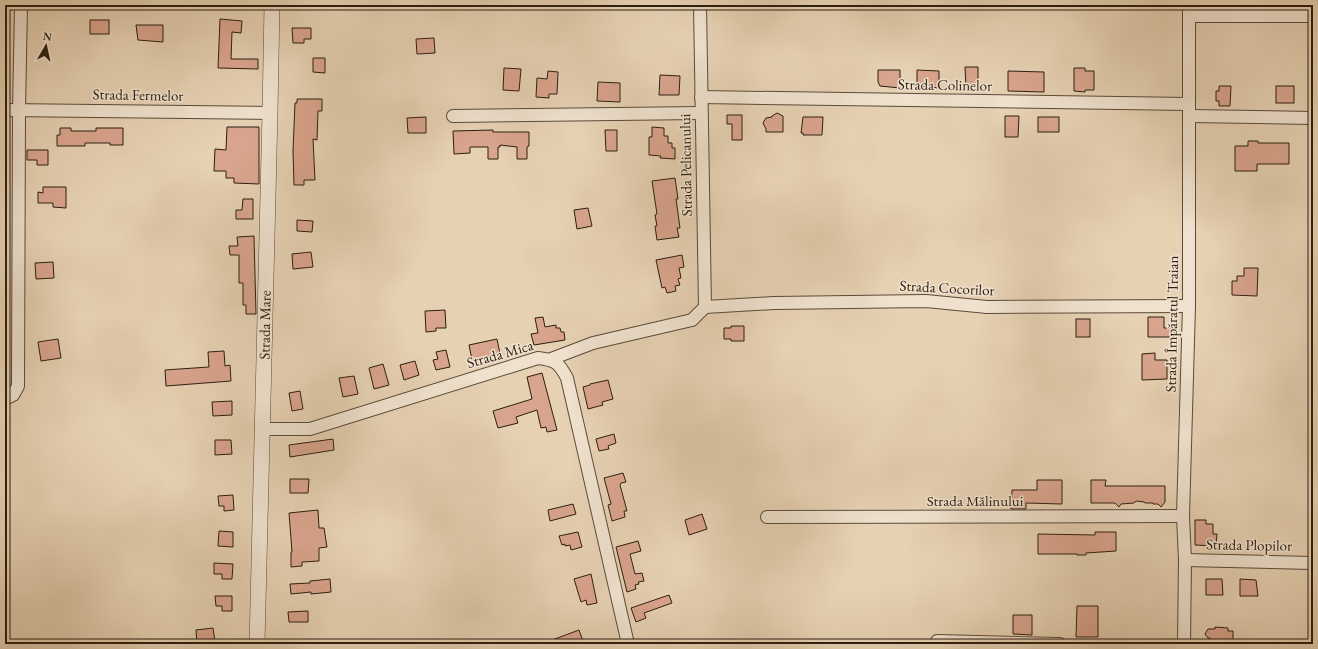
<svg xmlns="http://www.w3.org/2000/svg" width="1318" height="649" viewBox="0 0 1318 649" font-family="'EB Garamond',serif">
	<style>
		.building { fill: #d9a48d; stroke: #2c1e10 }
		.lines { fill: none; stroke-linecap: round; stroke-linejoin: round }
		.minor-casing { stroke: #5a4b39; stroke-width: 14 }
		.tertiary-casing { stroke: #5a4b39; stroke-width: 16 }
		.minor { stroke: #efe1ce; stroke-width: 12 }
		.tertiary { stroke: #efe1ce; stroke-width: 15 }
		.labels { text-anchor: middle; stroke-width: 3; stroke-linejoin: round; paint-order: stroke }
		.street-label { font-size: 15px; fill: #2c1e10; stroke: #efe1ce }
	</style>
	<rect width="100%" height="100%" fill="#e6d1b3"/>
	<filter id="stains"><feTurbulence type="fractalNoise" baseFrequency=".005" numOctaves="4"/><feColorMatrix values="0 0 0 0 .2 0 0 0 0 .09 0 0 0 0 .02 0 0 0 .5 -.17"/></filter>
	<radialGradient id="worn" r=".72"><stop offset=".6" stop-color="#630" stop-opacity="0"/><stop offset="1" stop-color="#630" stop-opacity=".3"/></radialGradient>
	<g class="building">
		<path d="M220,19L242,21L241,33L232,32L231,59H258V69L218,68Z"/>
		<rect x="90" y="20" width="19" height="14"/>
		<path d="M136,25H163V42L138,40Z"/>
		<path d="M292,28H311V39H304V43H293Z"/>
		<path d="M434,38L435,53L417,54L416,39Z"/>
		<path d="M313,58H325V73L313,72Z"/>
		<path d="M965,67H978V88H966Z"/>
		<path d="M504,68L521,69L519,91L503,90Z"/>
		<path d="M1074,68H1085V71H1094V90H1085V92L1074,91Z"/>
		<path d="M878,70H900V88L880,86L878,82Z"/>
		<path d="M917,70L939,71V88L920,86L917,82Z"/>
		<path d="M548,71L558,72L557,94H549V98L536,97L537,78L547,79Z"/>
		<path d="M1008,71L1044,72V92L1008,91Z"/>
		<path d="M660,75L680,76L679,95H659Z"/>
		<path d="M598,82L620,83V102L597,101Z"/>
		<path d="M1219,86H1231L1230,106H1219V101H1216V91H1219Z"/>
		<rect x="1276" y="86" width="18" height="17"/>
		<path d="M297,99H322V111H318L317,140L313,139L315,180H304V185H294L293,151L295,103H297Z"/>
		<path d="M777,113L783,116V132H766V129L763,123L766,118L772,117V116Z"/>
		<path d="M727,115H742V140H732V124H727Z"/>
		<path d="M1005,116H1019L1018,137H1005Z"/>
		<path d="M426,117V133H408L407,118Z"/>
		<path d="M803,117H823L822,135H803V133H801Z"/>
		<rect x="1038" y="117" width="21" height="15"/>
		<path d="M227,127H259V184L234,183V178H226V171H214L215,149L226,150Z"/>
		<path d="M652,127L664,128V136H668V143H672V148H675V159L660,158L661,156L649,155V137H652Z"/>
		<path d="M60,128H71V131H96V128H123V145H110V143H85V146H57V135H60Z"/>
		<path d="M493,130V132H529V146L527,147V159H517V147L500,145V147H498V159H488V147H470V153L454,154L453,131Z"/>
		<path d="M605,130H617V151H606Z"/>
		<path d="M1248,141H1258V143H1289V164H1257V171H1235V146H1248Z"/>
		<path d="M27,150H48V165H37V160H27Z"/>
		<path d="M675,178L678,199H676L680,228H677L679,237L657,240L655,226H657L655,215L657,214L652,181Z"/>
		<path d="M43,187H66V208L53,207V203H38V192L43,193Z"/>
		<path d="M243,199H253V219H236V210H242Z"/>
		<path d="M588,208L592,226L577,229L574,210Z"/>
		<path d="M297,220L313,221L312,232L297,231Z"/>
		<path d="M254,236L256,314H246V305H243V283H239V255H230L229,246H238L237,237Z"/>
		<path d="M311,252L313,267L293,269L292,254Z"/>
		<path d="M682,255L684,267L679,268L681,278L678,279L680,285L675,286L676,291L667,293L665,287L662,288L656,260Z"/>
		<path d="M53,262L54,278L36,279L35,263Z"/>
		<path d="M1244,268H1258L1257,296L1232,295V281H1237V276H1244Z"/>
		<path d="M445,310L446,328H436V331L426,332L425,311Z"/>
		<path d="M543,317L545,327L556,325V328H560L561,332H564L565,340L534,345L531,334L538,333L535,318Z"/>
		<path d="M1148,317H1164V328H1175V337H1148Z"/>
		<rect x="1076" y="319" width="14" height="18"/>
		<path d="M731,326H744V341H731V339H724V328H731Z"/>
		<path d="M58,339L61,358L41,361L38,342Z"/>
		<path d="M497,339L500,354L472,360L469,345Z"/>
		<path d="M446,350L450,367L436,370L433,360L438,359L436,352Z"/>
		<path d="M224,351L225,366L230,365L231,381L166,386L165,370L209,367L208,352Z"/>
		<path d="M1155,353V360H1167V379L1142,380V354Z"/>
		<path d="M415,361L419,375L404,380L400,365Z"/>
		<path d="M383,364L389,385L374,389L369,368Z"/>
		<path d="M542,373L557,430L547,432L546,427L541,428L537,410L516,417L518,423L498,428L493,411L532,399L527,377Z"/>
		<path d="M354,376L358,394L343,397L339,378Z"/>
		<path d="M608,380L613,399L602,402L603,405L588,409L583,387L590,385V384Z"/>
		<path d="M300,391L303,409L292,411L289,393Z"/>
		<path d="M232,401V415L213,416L212,402Z"/>
		<path d="M614,434L616,443L608,446L609,449L599,451L596,439Z"/>
		<path d="M333,439L334,450L290,457L289,445Z"/>
		<path d="M215,440H231L232,454L215,455Z"/>
		<path d="M623,473L626,482L621,483L620,485L627,511H624L625,517L612,521L608,505L611,504L604,478Z"/>
		<path d="M290,479H309L308,493H290Z"/>
		<path d="M1037,480H1062V504L1026,503V509H1011L1012,490H1037Z"/>
		<path d="M1091,480H1106L1105,486H1165V502L1161,507L1158,504H1153V503H1145L1144,502L1136,501L1134,503L1121,504L1119,507L1115,503H1091Z"/>
		<path d="M233,495L234,510L224,511V506H219L218,496Z"/>
		<path d="M573,504L576,514L550,521L548,510Z"/>
		<path d="M318,510L319,528H324L327,547L319,548V561L302,562V566L291,567V552H292L289,513Z"/>
		<path d="M702,514L707,529L689,535L685,520Z"/>
		<path d="M1195,520H1206V524H1213V534H1217L1216,546L1195,545Z"/>
		<path d="M219,531L233,532V547L218,546Z"/>
		<path d="M578,532L582,547L571,550L570,545L565,546V544L562,545L559,536Z"/>
		<path d="M1095,532H1116V551L1086,553V555H1077V554H1038V534L1095,535Z"/>
		<path d="M638,541L641,551L630,554L635,574L642,573L644,581L638,582L639,584L635,585L636,589L627,592L616,547Z"/>
		<path d="M214,563L233,564L232,579H222V574H214Z"/>
		<path d="M591,574L597,603L587,605L586,600L581,602L574,579Z"/>
		<path d="M330,579L331,592L311,594V592L291,594L290,584L310,583V581Z"/>
		<path d="M1206,579H1222L1223,595H1206Z"/>
		<path d="M1240,579L1256,580L1258,596H1240Z"/>
		<path d="M669,595L672,603L644,613L646,618L636,622L631,608Z"/>
		<path d="M215,596H232V611H222V606H216Z"/>
		<path d="M1077,606H1098V637H1076Z"/>
		<path d="M308,611V622H289L288,612Z"/>
		<path d="M1013,615H1032V635L1013,634Z"/>
		<path d="M1215,627L1228,628V631H1233V644H1210V638H1208L1205,634L1208,629H1215Z"/>
		<path d="M213,628L215,642L197,643L196,630Z"/>
		<path d="M579,630L584,644H544V643Z"/>
	</g>
	<g class="lines">
		<g class="minor-casing">
			<g id="minor">
				<path d="M1189,16H1313"/>
				<path d="M701,97L1189,104"/>
				<path d="M5,110L270,113"/>
				<path d="M453,116L701,113"/>
				<path d="M1189,116L1313,118"/>
				<path d="M705,307L774,303L926,301L987,307L1189,306"/>
				<path d="M551,359L593,343L692,320L705,307L700,5"/>
				<path d="M5,399L13,395L18,386L19,110L21,5"/>
				<path d="M262,429H310L538,358C556,360 559,363 567,378L628,644"/>
				<path d="M767,517L1183,516"/>
				<path d="M1185,560L1313,563"/>
				<path d="M937,641L1060,644"/>
				<path d="M1184,644L1185,560L1183,516L1189,306V5"/>
			</g>
		</g>
		<g class="tertiary-casing">
			<path id="tertiary" d="M257,644L270,113L272,5"/>
		</g>
		<use href="#minor" class="minor"/>
		<use href="#tertiary" class="tertiary"/>
	</g>
	<g class="labels">
		<g class="street-label">
			<text transform="translate(945 85) rotate(1)" y="5">Strada Colinelor</text>
			<text transform="translate(138 95) rotate(1)" y="5">Strada Fermelor</text>
			<text transform="translate(686 165) rotate(-91)" y="5">Strada Pelicanului</text>
			<text transform="translate(947 288) rotate(3)" y="5">Strada Cocorilor</text>
			<text transform="translate(1172 324) rotate(-89)" y="5">Strada Împăratul Traian</text>
			<text transform="translate(265 325) rotate(-89)" y="5">Strada Mare</text>
			<text transform="translate(500 354) rotate(-16)" y="5">Strada Mica</text>
			<text x="975" y="506">Strada Mălinului</text>
			<text transform="translate(1249 545) rotate(1)" y="5">Strada Plopilor</text>
		</g>
	</g>
	<rect width="1318" height="649" fill="none" stroke="#e6d1b3" stroke-width="20"/>
	<rect x="6" y="6" width="1306" height="637" fill="none" stroke="#2c1e10" stroke-width="2"/>
	<rect x="10" y="10" width="1298" height="629" fill="none" stroke="#2c1e10"/>
	<g transform="translate(46 46) rotate(9)" stroke="#efe1ce" stroke-width="3" paint-order="stroke">
	<path d="M0-3L7 15L0 10L-7 15Z" fill="#2c1e10"/>
	<text y="-6" font-size="11" font-weight="bold" text-anchor="middle" fill="#2c1e10">N</text>
	</g>
	<rect width="100%" height="100%" filter="url(#stains)"/>
	<rect width="100%" height="100%" fill="url(#worn)"/>
</svg>
